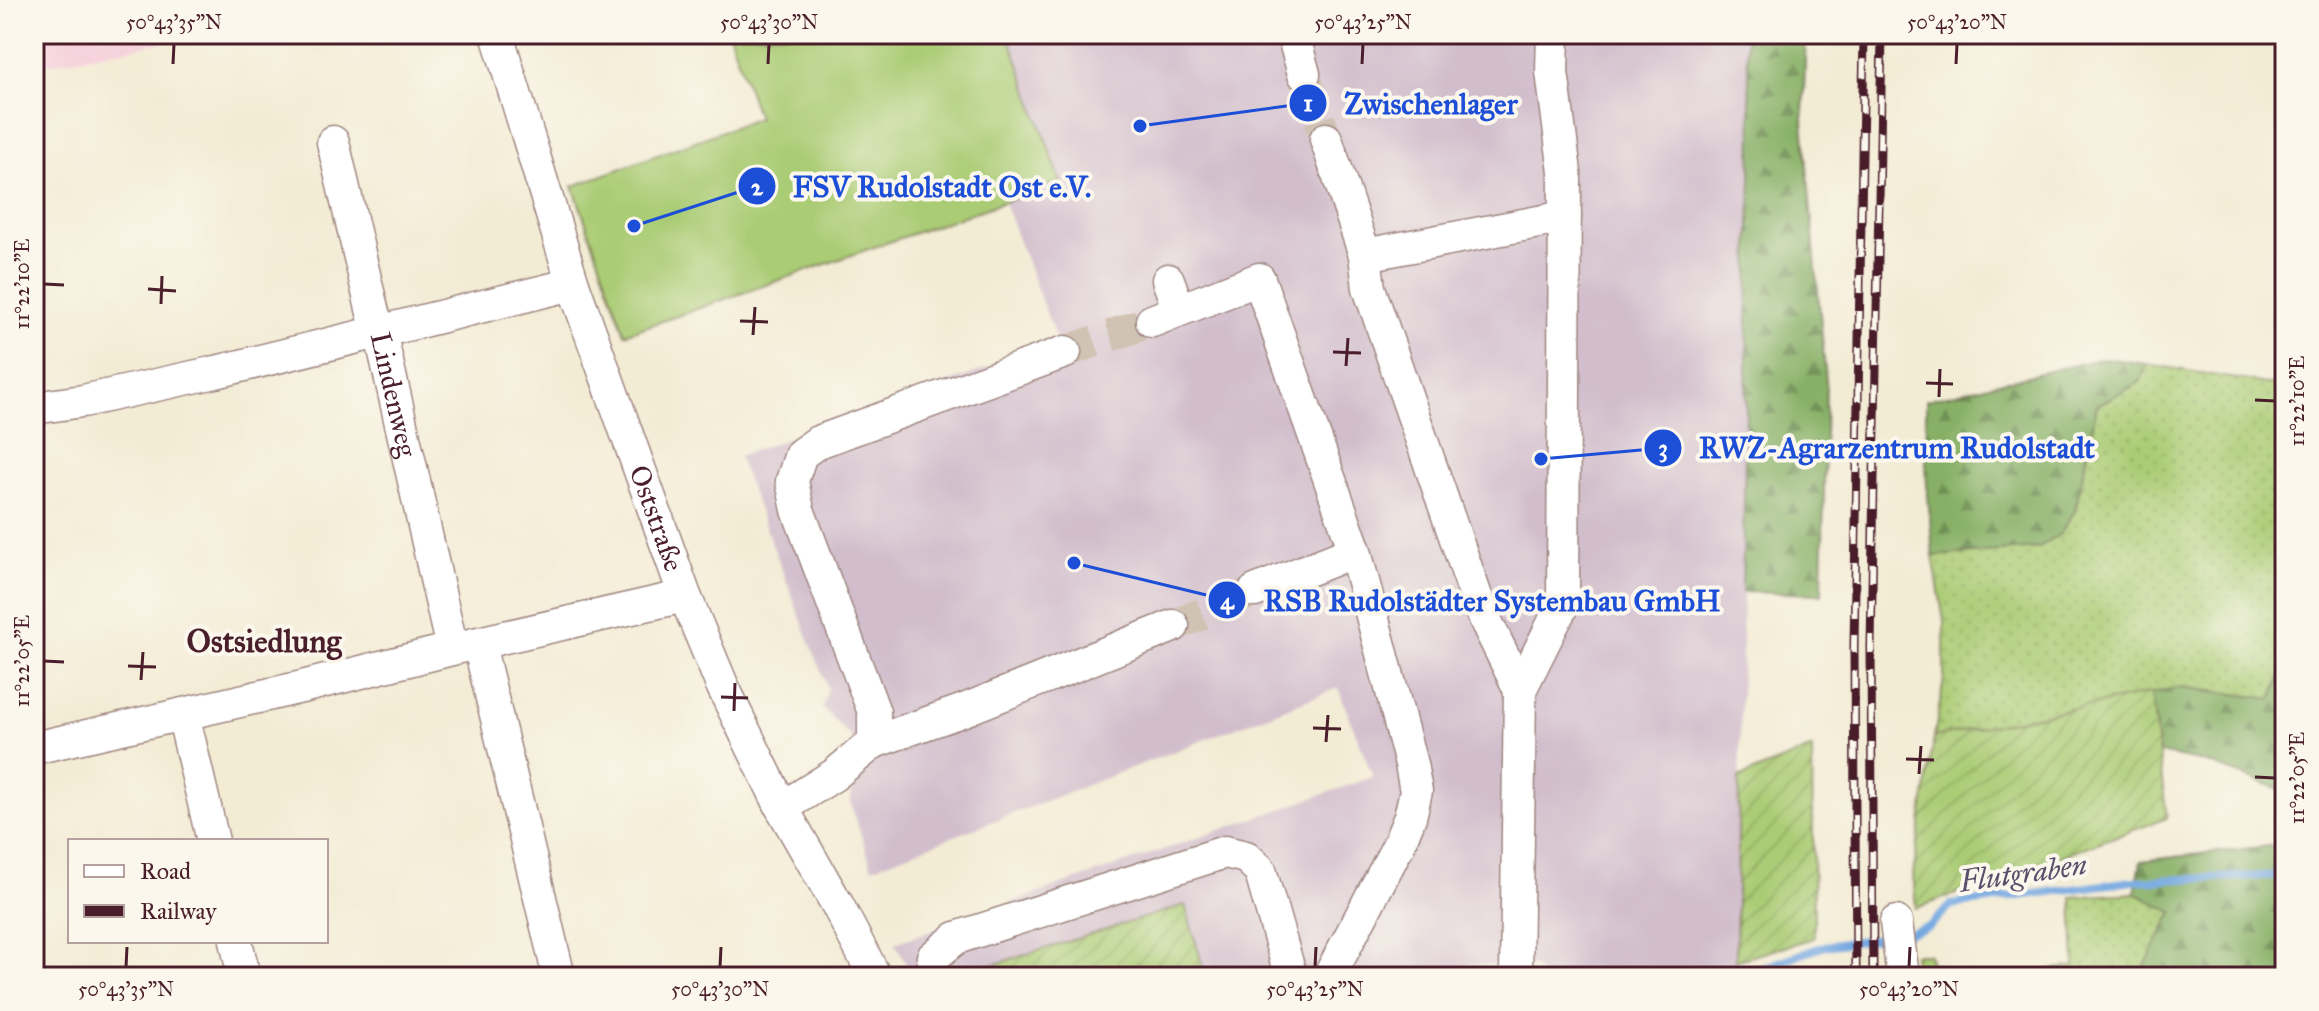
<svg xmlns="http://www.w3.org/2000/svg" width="2319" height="1011" viewBox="0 0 2319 1011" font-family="'IM FELL Great Primer',serif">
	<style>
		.built { fill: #f5cfdc }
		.industrial { fill: #d1bdcc }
		.grass { fill: url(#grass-dots); stroke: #7a7650; stroke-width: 2 }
		.forest { fill: url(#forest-firs); stroke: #686848; stroke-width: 2 }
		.garden { fill: url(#garden-furrows); stroke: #7a7650; stroke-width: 2 }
		.pitch { fill: #aacc75; stroke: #7a7650; stroke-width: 2 }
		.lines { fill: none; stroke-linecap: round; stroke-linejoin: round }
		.stream { stroke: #75a8e1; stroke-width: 8 }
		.minor-tunnel { stroke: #d1c3b3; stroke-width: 32; stroke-dasharray: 32 16; stroke-linecap: butt }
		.minor-casing { stroke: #9e8680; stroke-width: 35 }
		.minor { stroke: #fff; stroke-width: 32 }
		.rail-casing { stroke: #4a1f2b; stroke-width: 9 }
		.rail { stroke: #fbf7ec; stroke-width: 6; stroke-dasharray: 18; stroke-linecap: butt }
		.ticks { fill: none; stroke: #4a1f2b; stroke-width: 3 }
		.labels { text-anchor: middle; stroke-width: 8; stroke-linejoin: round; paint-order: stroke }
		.street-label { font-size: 28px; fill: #4a1f2b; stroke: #fbf7ec }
		.water-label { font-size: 30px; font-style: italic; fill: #594f6b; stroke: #fbf7ec }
		.quarter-label { font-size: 32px; font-weight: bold; fill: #4a1f2b; stroke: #fbf7ec }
		.leader { fill: none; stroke: #1d4ed8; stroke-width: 3 }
		.callout-dot { fill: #1d4ed8; stroke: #fbf7ec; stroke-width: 3 }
		.mark-label { font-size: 24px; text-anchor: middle; font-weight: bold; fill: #fff }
		.callout-label { font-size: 30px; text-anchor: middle; font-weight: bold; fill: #1d4ed8; stroke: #fbf7ec; stroke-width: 8; stroke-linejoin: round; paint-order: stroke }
		.neatline { fill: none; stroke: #4a1f2b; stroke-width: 3 }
		.ticks-label { font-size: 20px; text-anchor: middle; fill: #4a1f2b }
	</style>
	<defs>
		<pattern id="grass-dots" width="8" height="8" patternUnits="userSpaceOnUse" patternTransform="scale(2)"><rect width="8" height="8" fill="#aacc75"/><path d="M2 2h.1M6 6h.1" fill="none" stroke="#94af65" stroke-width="1.8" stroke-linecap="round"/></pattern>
		<pattern id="forest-firs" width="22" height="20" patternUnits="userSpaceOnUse" patternTransform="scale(2)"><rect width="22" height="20" fill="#87b066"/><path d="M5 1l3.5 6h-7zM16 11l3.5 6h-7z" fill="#708f54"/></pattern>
		<pattern id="garden-furrows" width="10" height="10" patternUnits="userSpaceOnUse" patternTransform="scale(2)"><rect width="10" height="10" fill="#aacc75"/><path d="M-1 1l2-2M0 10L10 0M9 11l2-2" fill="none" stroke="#94af65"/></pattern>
	</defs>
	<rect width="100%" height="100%" fill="#fbf7ec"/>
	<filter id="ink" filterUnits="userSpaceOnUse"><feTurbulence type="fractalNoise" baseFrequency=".0125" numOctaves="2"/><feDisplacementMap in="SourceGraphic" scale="16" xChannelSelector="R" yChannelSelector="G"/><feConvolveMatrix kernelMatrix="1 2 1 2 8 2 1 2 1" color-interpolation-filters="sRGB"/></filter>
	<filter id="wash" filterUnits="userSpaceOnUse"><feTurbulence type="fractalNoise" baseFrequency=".006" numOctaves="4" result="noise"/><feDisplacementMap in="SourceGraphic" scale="32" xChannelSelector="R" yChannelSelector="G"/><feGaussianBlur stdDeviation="1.8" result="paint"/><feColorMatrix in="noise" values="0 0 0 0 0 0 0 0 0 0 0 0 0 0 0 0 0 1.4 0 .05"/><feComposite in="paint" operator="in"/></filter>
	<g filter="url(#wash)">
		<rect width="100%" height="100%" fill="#f3ecd5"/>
		<path class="built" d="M34,34H206L34,67Z"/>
		<path class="industrial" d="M1008,34H1746L1752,134L1736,946L1739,977H1543L1535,967L1469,964L1468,977H1206L1184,905L954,977H913L895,943L1373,777L1338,688L872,868L851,805V737L822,708L828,689L738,456L1058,344L1004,202L1061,182Z"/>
		<g class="grass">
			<path d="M2147,364L2285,387V667L2272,699L2181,687L1934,737L1944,679V621L1933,556L2038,548L2075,511L2097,405L2140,382Z"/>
			<path d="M2135,893L2173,912L2139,977H2002L2075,966L2072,897Z"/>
			<path d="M1914,954H1928L1935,977H1915Z"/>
		</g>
		<g class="forest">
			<path d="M1746,34H1806L1803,121L1826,381L1822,594L1742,592L1752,134Z"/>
			<path d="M2104,358L2147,364L2140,382L2097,405L2075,511L2060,534L2038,548L1933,556L1926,472V400Z"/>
			<path d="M2285,667V791L2204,762L2159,753L2151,693L2181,687L2272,699Z"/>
			<path d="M2285,844V977H2139L2173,912L2135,893L2141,861Z"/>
		</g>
		<g class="garden">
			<path d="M2151,693L2167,818L1916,908L1913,875L1934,737Z"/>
			<path d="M1812,748L1814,938L1736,961L1739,778Z"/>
			<path d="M1185,905L1205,974L1194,977H954Z"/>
		</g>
		<path class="pitch" d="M729,34H1008L1061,182L625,334L573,186L758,118Z"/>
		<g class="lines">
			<g class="stream">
				<path d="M1906,934L1930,926L1951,905L2133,881L2285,875"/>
				<path d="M1735,977L1825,946L1892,936"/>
			</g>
		</g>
	</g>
	<g filter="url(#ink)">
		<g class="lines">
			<g class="minor-tunnel">
				<path d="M1304,74L1326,139"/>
				<path d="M1065,352L1152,321"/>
				<path d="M1173,626L1255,591"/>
			</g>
			<g class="minor-casing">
				<g id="minor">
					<path id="s1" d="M497,34L573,284L685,596L722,685L782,808L837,904L875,977"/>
					<path d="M1293,34L1304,74"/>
					<path d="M1326,139L1365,255L1565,217"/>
					<path id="s2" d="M333,142L373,313L380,331L452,649"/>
					<path d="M1365,255L1369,288L1481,611L1520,690"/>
					<path d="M1168,280L1179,310"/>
					<path d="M1152,321L1259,279L1355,551L1255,591"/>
					<path d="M34,408L83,401L216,372L573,284"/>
					<path d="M479,644L559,977"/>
					<path d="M183,714L213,841"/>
					<path d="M874,742V712L798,510L792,481L801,454L818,442L1065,352"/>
					<path d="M34,748L302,687L452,649L685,596"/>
					<path d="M782,808L834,775L874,742L964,710L1173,626"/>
					<path d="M1896,922L1903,977"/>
					<path d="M236,941L244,977"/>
					<path d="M933,957L956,938L1225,852L1246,857L1260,870L1291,977"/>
					<path d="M1329,977L1398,846L1410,817L1416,791L1411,764L1355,551"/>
					<path d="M1516,977L1520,690L1563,604L1565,172L1552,72L1553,34"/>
				</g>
			</g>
			<use href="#minor" class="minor"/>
			<g class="rail-casing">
				<g id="rail">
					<path d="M1856,977L1854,647L1864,34"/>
					<path d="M1873,977L1871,646L1882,34"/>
				</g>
			</g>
			<use href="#rail" class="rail"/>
		</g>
	</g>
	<path class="ticks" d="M173,64L174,44M768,64L769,44M1362,64L1363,44M1956,64L1957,44M44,284L64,285M148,289L176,291M161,304L162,276M740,321L768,322M753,335L755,307M1333,352L1361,353M1346,366L1348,338M1926,383L1953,384M1939,397L1940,369M2255,400L2275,401M44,661L64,662M128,666L156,667M141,680L143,652M721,697L748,698M734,711L735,683M1313,728L1341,729M1326,742L1328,715M1906,759L1934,760M1919,774L1921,746M2255,777L2275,778M126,967L127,947M720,967L721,947M1315,967L1316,947M1909,967L1910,947"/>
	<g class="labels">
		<g class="street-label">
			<text dy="10" stroke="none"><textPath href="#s2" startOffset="260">Lindenweg</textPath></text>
			<text dy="10" stroke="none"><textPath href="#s1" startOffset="510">Oststraße</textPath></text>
		</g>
		<g class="water-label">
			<text transform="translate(2023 873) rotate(-8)" y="10">Flutgraben</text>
		</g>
		<g class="quarter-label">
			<text x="264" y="652">Ostsiedlung</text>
		</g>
	</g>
	<path class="leader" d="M1140 126L1308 103M634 226L757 186M1541 459L1663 448M1074 563L1227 600"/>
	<g class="callout-dot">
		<circle cx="1140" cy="126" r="8"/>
		<circle cx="634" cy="226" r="8"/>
		<circle cx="1541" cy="459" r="8"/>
		<circle cx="1074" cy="563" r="8"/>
		<circle cx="1308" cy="103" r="20"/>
		<circle cx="757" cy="186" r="20"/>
		<circle cx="1663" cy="448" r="20"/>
		<circle cx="1227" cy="600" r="20"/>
	</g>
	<g class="mark-label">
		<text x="1308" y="111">1</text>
		<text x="757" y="195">2</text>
		<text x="1663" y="456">3</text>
		<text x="1227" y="609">4</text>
	</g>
	<g class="callout-label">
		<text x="1431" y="114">Zwischenlager</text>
		<text x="942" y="197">FSV Rudolstadt Ost e.V.</text>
		<text x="1897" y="458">RWZ-Agrarzentrum Rudolstadt</text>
		<text x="1492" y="611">RSB Rudolstädter Systembau GmbH</text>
	</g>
	<rect width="2319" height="1011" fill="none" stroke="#fbf7ec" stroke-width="88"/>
	<rect x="68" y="839" width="260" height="104" fill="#fbf7ec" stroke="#b4a19f" stroke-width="2"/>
	<rect x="84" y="865" width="40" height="12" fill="#ffffff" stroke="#b4a19f" stroke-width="2"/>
	<text x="140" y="879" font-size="24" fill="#4a1f2b">Road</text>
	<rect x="84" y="905" width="40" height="12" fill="#4a1f2b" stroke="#b4a19f" stroke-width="2"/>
	<text x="140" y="919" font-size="24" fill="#4a1f2b">Railway</text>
	<rect x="44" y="44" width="2231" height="923" class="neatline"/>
	<g class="ticks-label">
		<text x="174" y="29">50°43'35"N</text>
		<text x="769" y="29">50°43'30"N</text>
		<text x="1363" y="29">50°43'25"N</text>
		<text x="1957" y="29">50°43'20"N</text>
		<text transform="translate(22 284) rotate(-90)" y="7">11°22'10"E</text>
		<text transform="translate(2297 401) rotate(-90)" y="7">11°22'10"E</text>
		<text transform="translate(22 661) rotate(-90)" y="7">11°22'05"E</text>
		<text transform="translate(2297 778) rotate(-90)" y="7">11°22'05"E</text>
		<text x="126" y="996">50°43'35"N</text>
		<text x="720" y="996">50°43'30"N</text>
		<text x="1315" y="996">50°43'25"N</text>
		<text x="1909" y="996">50°43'20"N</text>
	</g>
</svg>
